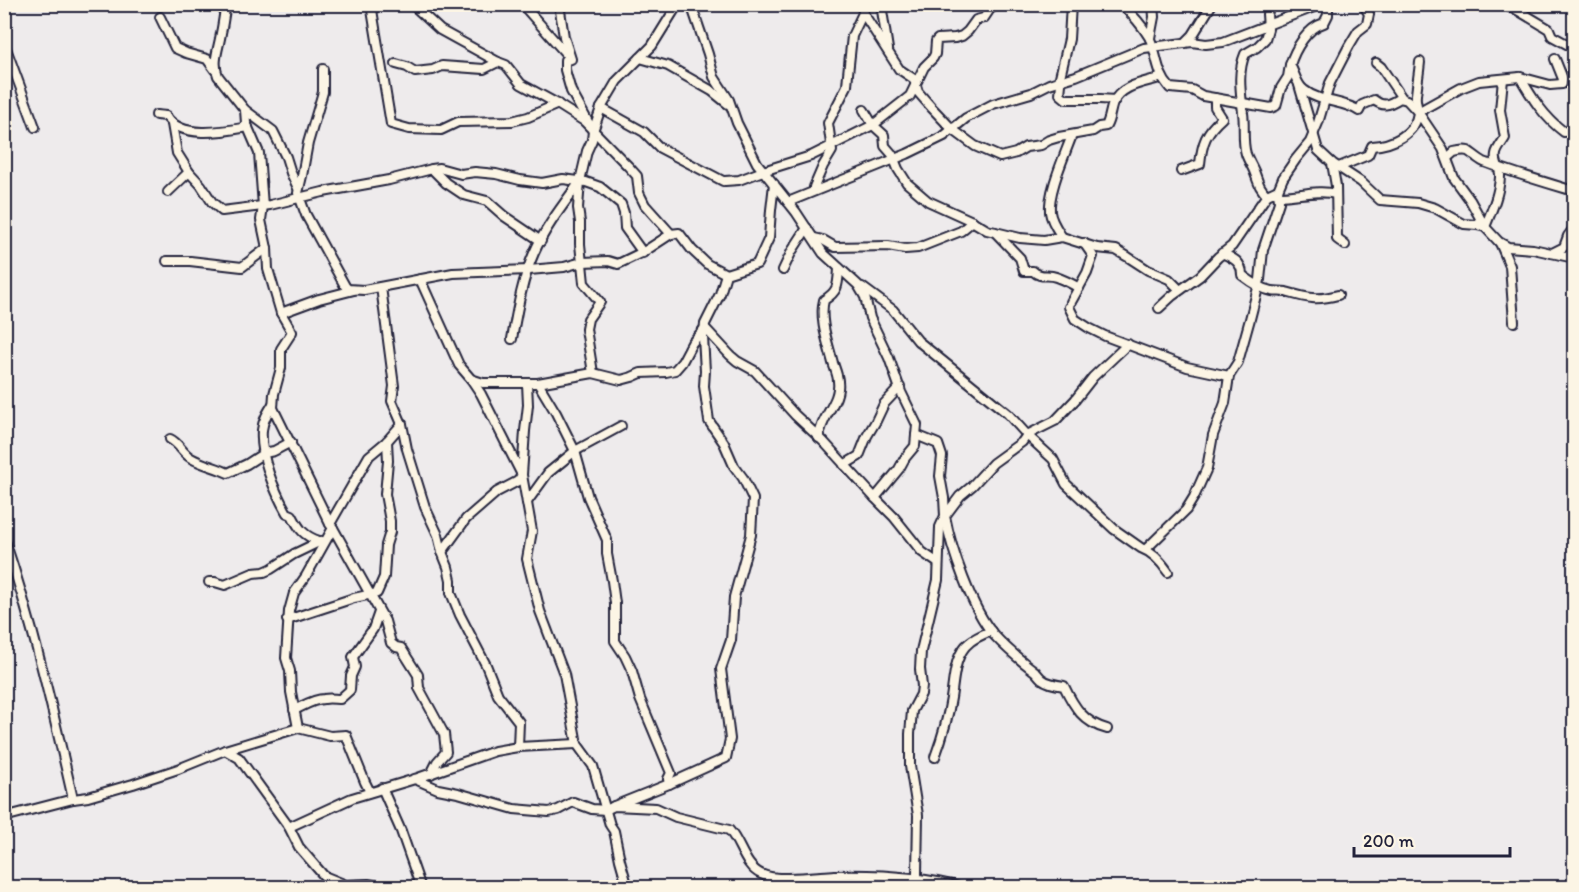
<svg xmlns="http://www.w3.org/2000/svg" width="1579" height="892" viewBox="0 0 1579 892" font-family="Itim,sans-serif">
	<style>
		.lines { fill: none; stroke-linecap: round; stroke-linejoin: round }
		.minor-casing { stroke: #22223b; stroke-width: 12 }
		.minor { stroke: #fcf5e5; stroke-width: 8 }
	</style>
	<rect width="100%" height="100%" fill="#eeebec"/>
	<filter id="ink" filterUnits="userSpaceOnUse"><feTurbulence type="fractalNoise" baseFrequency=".0167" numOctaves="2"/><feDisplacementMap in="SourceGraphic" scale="12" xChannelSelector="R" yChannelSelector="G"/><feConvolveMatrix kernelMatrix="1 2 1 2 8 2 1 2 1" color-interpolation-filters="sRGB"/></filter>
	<g filter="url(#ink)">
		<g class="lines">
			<g class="minor-casing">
				<g id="minor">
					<path d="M226,4C224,14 223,24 221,33C219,48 212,61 218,76L245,110L273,131L286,157L291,173L298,188"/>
					<path d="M371,4L391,124L409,129L441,130L458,122L512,121L528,117L558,104"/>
					<path d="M412,4L440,30L498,62L506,65L521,84L554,102L584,121L628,166L637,176L639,193L645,205L671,234"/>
					<path d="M522,4L568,56"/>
					<path d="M559,4L564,37L571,59L565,60V70L571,91L593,131L592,140L587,151L580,181L578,208L580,222V244L584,283L600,302L588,319L586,329L593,373L538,383H527L528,405L525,431L522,475L532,531L527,559L540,611L564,674L577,744L593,766L610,825L614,831L620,860L628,888"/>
					<path d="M691,4L708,54L714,77L729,100L737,123L757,163L796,212L823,253L858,285L865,297L870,318L889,358L901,392L917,425L915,446L905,458L899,469L875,498"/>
					<path d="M881,4L888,49"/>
					<path d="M1071,4L1069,39L1059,81L1061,84L1060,94L1066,99H1100L1115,100"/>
					<path d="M1121,4C1131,13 1142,25 1149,37C1158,54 1155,71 1170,88L1192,90L1203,96L1271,108L1276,106L1281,88L1288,77L1290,65"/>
					<path d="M1328,4V15L1324,23C1307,28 1295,49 1290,65C1295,73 1296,84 1304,90C1320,103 1343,100 1359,111L1362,105L1374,100C1384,108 1390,104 1400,98L1407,100L1418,112L1443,149L1454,178L1470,200L1485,227C1491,212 1499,195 1500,177C1501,169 1494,162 1496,154C1497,149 1502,143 1505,138L1500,110L1503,79"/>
					<path d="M1503,4L1514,8L1549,29L1552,36L1574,48"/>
					<path d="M863,13L899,69L914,79L918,92L932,108L952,129L975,146L1000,157L1016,153L1026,147L1041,145L1049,140L1059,137L1093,131L1099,127L1106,126C1110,119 1110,111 1113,103C1122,84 1145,83 1162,77"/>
					<path d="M160,17L175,48L186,53L207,59L215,70"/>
					<path d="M1150,38L1154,17L1153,4"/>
					<path d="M4,43L35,127"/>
					<path d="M1185,43L1193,35L1212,4"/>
					<path d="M640,58L668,66L712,91L728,104"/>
					<path d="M1376,63L1381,67L1402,98"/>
					<path d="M396,64L407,67L415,72L433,70L442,66L484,69L498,62"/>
					<path d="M323,69V92L308,143L302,176L298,193L306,215L345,286L348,289L364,290L453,273L529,270L564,267L582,262L608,261L618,264L645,251L671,234L679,233L692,250L707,264L726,274"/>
					<path d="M1520,77C1532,98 1544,117 1564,132L1571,130L1574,120"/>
					<path d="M1299,85L1318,150L1332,163L1361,182L1380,200L1418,203L1435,208L1464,224L1477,225L1485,227L1499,242L1508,247L1533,249L1574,258"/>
					<path d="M601,108L644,132L660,148L723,181"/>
					<path d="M245,110L246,123L259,153L263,206L261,220L267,248L268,269L281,313L292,332L281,349V368L274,394L273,408L330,524"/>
					<path d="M864,110L873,125L884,135L885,146L892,154L898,169L907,183L928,201L972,221L987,230L1020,238L1044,240L1062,237L1097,248L1116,250L1128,257L1148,270L1169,279L1180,290"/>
					<path d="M1418,112L1461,88L1479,81L1520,77L1550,85L1562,84L1563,79L1555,59"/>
					<path d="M156,115L166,116C181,140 225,131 248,127"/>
					<path d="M172,124L177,153L189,172L201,185L212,202L222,211L270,205L323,192L389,180L432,169L446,183L464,195L487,201L504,216L541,241"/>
					<path d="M593,131L601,108L617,81L652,46L678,4"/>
					<path d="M1447,158L1454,152C1458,151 1464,150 1468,151C1473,154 1478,159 1484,162C1513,173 1544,182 1574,191"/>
					<path d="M1332,163L1336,186L1337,239L1345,245"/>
					<path d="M1339,167L1368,155L1372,146C1391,145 1415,135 1418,113C1418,107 1415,101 1416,95C1417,84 1419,73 1420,62"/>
					<path d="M432,169L439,168L461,174L475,172L496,174L520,180L542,183L563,179L586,182L600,187L621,204L624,213L625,228L643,253"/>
					<path d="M1181,171L1200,164C1202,143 1206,132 1222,118L1215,107V98"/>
					<path d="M725,181L739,180L763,171L811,156L873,125L910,96L924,67L933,58L935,54L936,41L938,39L955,38L962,36L968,31L976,20L984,18L990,9L998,4"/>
					<path d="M814,191V187L823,166L832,151L828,123L847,86L848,74L852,36L863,13L862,4"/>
					<path d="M168,192L189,172"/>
					<path d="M1267,195C1259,188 1258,181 1254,171C1252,166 1248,160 1246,154C1242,141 1245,126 1243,113C1241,93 1237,73 1245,54L1257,47L1265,39L1268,29L1267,14L1271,4"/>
					<path d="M1279,196C1297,196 1319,189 1335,194"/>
					<path d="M788,202L907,154L944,136L966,118L993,104L1031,93L1049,84L1076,76L1144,48L1192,42L1206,44L1223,42L1322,4"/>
					<path d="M995,232L1020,258L1024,271H1033C1040,278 1047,274 1056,277C1062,279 1074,285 1079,288"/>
					<path d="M1062,237C1057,229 1051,221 1050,212C1048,191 1065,155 1072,135"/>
					<path d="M814,238L823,240L835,247L888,246L905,249L918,248L961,231L973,221"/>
					<path d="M1500,243L1510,266L1514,322"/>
					<path d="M1222,253C1233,258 1242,262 1242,275C1251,282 1261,289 1272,291C1277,292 1281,291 1286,292C1307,298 1316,301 1338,295"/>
					<path d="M1552,253L1564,247L1568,236L1574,228"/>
					<path d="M167,261H190L242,267L267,248"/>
					<path d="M783,270L792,251L807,228"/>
					<path d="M420,279L459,365L471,379L483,383H527"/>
					<path d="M862,287L893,310L918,341L1008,414L1027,435L1053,459L1066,484L1114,529L1141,548C1152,552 1162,563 1168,572"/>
					<path d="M1071,302L1087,273L1093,256L1084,243"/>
					<path d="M1069,307L1075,319L1089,328L1105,336L1187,367L1229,376"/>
					<path d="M1159,308L1172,296L1200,276L1218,257L1232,246L1267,195L1278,190"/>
					<path d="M281,313L319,299L354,290"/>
					<path d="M512,339C517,311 522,280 534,253C545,228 563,205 579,183"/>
					<path d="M593,373L621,380L632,377L641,373L666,372L675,370L682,362L692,343L705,328L730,355L737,361L755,371L795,415L823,441L875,498L894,517L922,552L938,563"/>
					<path d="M538,383L556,413L575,451L588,497L607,540V554L612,581L615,603V641L625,656L632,671L640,699L671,773L668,779L669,784"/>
					<path d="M273,404C268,412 263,420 262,430C260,457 274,490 287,513L292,515C299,529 304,536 319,541"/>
					<path d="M402,424L407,449L425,507L438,535L442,552L448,567L451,580V593L460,615L486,665L498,695L519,722L518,747"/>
					<path d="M916,435L938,444L942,456L940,476L944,498L945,516L940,527L938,580L921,651L920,669L922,686L921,694L912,711L910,734V766L918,815L917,874L919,888"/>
					<path d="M819,438C820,417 841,402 838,381C838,376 835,369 833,363C828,343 819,320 824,300C839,291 838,284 839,268"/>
					<path d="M170,439C179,443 182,453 191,458C203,465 216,467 228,473L247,464L264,453L274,451L291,442"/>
					<path d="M844,465L859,456L867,436L876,421L884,404L900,387"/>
					<path d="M527,502L548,473L575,451L621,426"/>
					<path d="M333,528L385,621L391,643L396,647L401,648L418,675L419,688L444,734L446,752L437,762L431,774"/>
					<path d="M4,538C33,624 53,711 73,799"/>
					<path d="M1146,549L1186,510L1194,497L1207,468L1213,435L1225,403L1229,376L1238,362L1250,319L1260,280L1263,250L1279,202L1278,190L1283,178L1296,159L1310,142L1318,123L1330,83L1349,46L1358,31L1367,24L1369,14L1363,4"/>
					<path d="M442,552L466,519L497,492L518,481L522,475L481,394L471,379"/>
					<path d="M209,582H215L225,585L253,573L264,572L271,569L294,554L321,541"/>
					<path d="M287,620L354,598L377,593L384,577L386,545L390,532V521L385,494L388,461L387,441"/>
					<path d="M294,710C303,706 314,699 324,699C329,698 335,699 340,699L350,690L351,676L355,667L353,657L373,629L379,612"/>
					<path d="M298,728L291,692L290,671L286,658L289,611L294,593L306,576L333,528L330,524L369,456L387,441L402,424L392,401L394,386L381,287"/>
					<path d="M1107,729C1084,723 1074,707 1064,686C1057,685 1047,683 1042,679C1038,676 1037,672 1032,669C1019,659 1005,647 994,635C972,610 951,549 945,516L960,496L972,486L993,463L1022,442L1027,435L1055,421L1075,400L1093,377L1128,344"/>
					<path d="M225,750L298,728L330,736L346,735L365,782L370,792"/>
					<path d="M935,757C942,738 948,718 951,698C954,680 954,654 970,642C976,637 984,634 991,631"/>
					<path d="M415,779L438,789L458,793L514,809L549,812L558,810L573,802L592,809L606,810L614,806L656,808L676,817L729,830C741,843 744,866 761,874C776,882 817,876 835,875C878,874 921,876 963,888"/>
					<path d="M382,788L401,831L421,888"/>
					<path d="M614,806L669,784L726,758L730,739L721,669L731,640L734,597L751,535L753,499L743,478L734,466L724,443L709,421L704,386L705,371L703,337L705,324L720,294L726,274L757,264L769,238L771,210L774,184"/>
					<path d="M4,817L73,799L88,797L133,784L178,769L225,750L239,758L289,827L352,798L415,779L495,751L518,747L577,744"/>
					<path d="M289,827L299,847L324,876L346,885L368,884L391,888"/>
				</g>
			</g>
			<use href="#minor" class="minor"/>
		</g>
	</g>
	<rect width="1579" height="892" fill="none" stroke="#fcf5e5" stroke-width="24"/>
	<rect x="12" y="12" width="1555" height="868" fill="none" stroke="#22223b" stroke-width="2" filter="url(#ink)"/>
	<path d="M1354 847v9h156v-9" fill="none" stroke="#22223b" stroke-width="3"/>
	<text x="1363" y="847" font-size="18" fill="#22223b" stroke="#fcf5e5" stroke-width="4.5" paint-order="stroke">200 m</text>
</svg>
